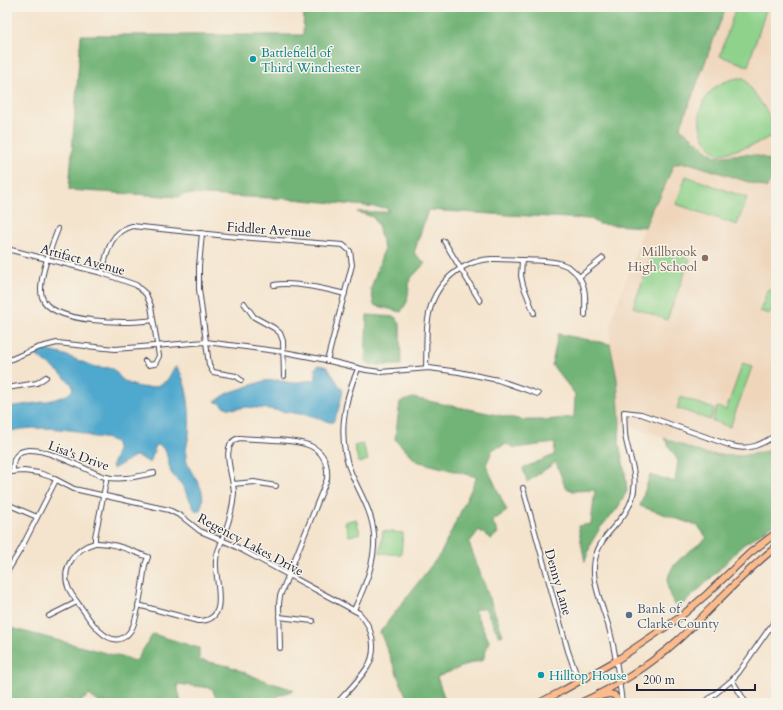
<svg xmlns="http://www.w3.org/2000/svg" width="783" height="710" viewBox="0 0 783 710" font-family="Cardo,serif">
	<style>
		.built { fill: #efd6bb }
		.green { fill: #8ed28b; stroke: #587a63 }
		.forest { fill: #72b477; stroke: #4a6b59 }
		.water { fill: #50a8cd; stroke: #396584 }
		.lines { fill: none; stroke-linecap: round; stroke-linejoin: round }
		.minor-casing { stroke: #423f51; stroke-width: 6 }
		.trunk-casing { stroke: #423f51; stroke-width: 8 }
		.minor { stroke: #fff; stroke-width: 4 }
		.trunk { stroke: #fbbb8d; stroke-width: 6 }
		.culture-dot { fill: #0f9aa8; stroke: #f7f3e8; stroke-width: 1.5 }
		.education-dot { fill: #8d6e63; stroke: #f7f3e8; stroke-width: 1.5 }
		.service-dot { fill: #5c6f8a; stroke: #f7f3e8; stroke-width: 1.5 }
		.labels { text-anchor: middle; stroke-width: 3; stroke-linejoin: round; paint-order: stroke }
		.culture-label { font-size: 13px; fill: #0d838f; stroke: #f7f3e8; text-anchor: start }
		.street-label { font-size: 13px; fill: #22223b; stroke: #f7f3e8 }
		.education-label { font-size: 13px; fill: #785e54; stroke: #f7f3e8; text-anchor: end }
		.service-label { font-size: 13px; fill: #4e5e75; stroke: #f7f3e8; text-anchor: start }
	</style>
	<rect width="100%" height="100%" fill="#f7f3e8"/>
	<filter id="ink" filterUnits="userSpaceOnUse"><feTurbulence type="fractalNoise" baseFrequency=".025" numOctaves="2"/><feDisplacementMap in="SourceGraphic" scale="8" xChannelSelector="R" yChannelSelector="G"/><feConvolveMatrix kernelMatrix="1 2 1 2 8 2 1 2 1" color-interpolation-filters="sRGB"/></filter>
	<filter id="wash" filterUnits="userSpaceOnUse"><feTurbulence type="fractalNoise" baseFrequency=".012" numOctaves="4" result="noise"/><feDisplacementMap in="SourceGraphic" scale="16" xChannelSelector="R" yChannelSelector="G"/><feGaussianBlur stdDeviation="0.9" result="paint"/><feColorMatrix in="noise" values="0 0 0 0 0 0 0 0 0 0 0 0 0 0 0 0 0 1.4 0 .05"/><feComposite in="paint" operator="in"/></filter>
	<g filter="url(#wash)">
		<rect width="100%" height="100%" fill="#f4e4cd"/>
		<path class="built" d="M722,7H776V444L767,451L742,456L705,454L628,424H620L617,379L610,344V332L611,322Z"/>
		<g class="green">
			<path d="M736,7H767L748,66L720,56Z"/>
			<path d="M738,78H744L766,110L775,128L773,135L756,144L719,155C686,131 697,84 738,78Z"/>
			<path d="M686,176L747,198L737,225L676,204Z"/>
			<path d="M655,247L690,259L667,320L633,307Z"/>
			<path d="M768,289L776,292V298L770,314L760,311Z"/>
			<path d="M743,363L752,367L730,427L712,421L717,407L726,410Z"/>
			<path d="M681,397L714,409L710,420L677,408Z"/>
			<path d="M363,444L368,460L359,463L354,446Z"/>
			<path d="M356,519L360,533L349,536L345,522Z"/>
			<path d="M383,531L403,533L401,555L380,553Z"/>
		</g>
		<g class="forest">
			<path d="M304,7H726L680,128L716,157C736,155 762,149 776,167L767,188L689,163L674,164L660,197L653,206L645,227L599,224L591,219L509,215L428,210L414,253L425,263L410,279L407,302L401,312L374,305L371,289L384,249L378,225L373,217L357,212H388L387,208L293,199L183,194L180,197L69,190L81,35H303Z"/>
			<path d="M367,315L395,317L400,324L401,365H371L365,361Z"/>
			<path d="M558,334L610,344L617,379L620,424L619,443L625,472L627,491L617,509L600,528L591,543L585,562L578,526L591,524L595,490L573,491L565,487L556,462L527,482L523,468L554,455L555,443L515,448L507,444L493,449L486,465L507,511L492,521L498,533L491,539L479,530L469,543L503,635L499,636L485,608L474,610L489,641L483,660L471,663L437,677L446,703H409L380,632L441,553L477,477L416,461L395,439L400,402L413,398L523,420H546L574,417L575,394L552,365Z"/>
			<path d="M664,438L705,454L742,456L767,451L776,444V523L743,545L709,580L678,609C675,604 670,598 669,592C661,565 691,552 707,538L698,526L640,506L650,475L675,482L678,461Z"/>
			<path d="M7,627L136,661L153,634L199,648V660L229,666L260,679L294,690L277,696L279,703H243L235,701L232,703H218L212,688L177,684L181,703H100L89,695C79,703 78,705 66,699L62,703H7Z"/>
		</g>
		<g class="water">
			<path d="M45,350L65,355L95,367L112,368C116,371 118,376 123,380C136,389 154,391 167,380C171,376 171,370 176,367H177C188,382 191,416 189,434C188,442 185,450 186,458C189,477 210,486 200,510L197,512L195,510L182,485L171,473L166,452L161,446L156,445L150,463L139,457L135,456L113,469L112,465C115,457 120,450 115,442C109,438 101,438 94,437C88,436 82,433 76,431C57,428 26,426 7,432V407C17,405 80,401 72,385C71,383 68,381 66,379C57,369 47,364 37,356V352Z"/>
			<path d="M319,365L327,367L343,391L338,411L333,422H329L313,416L268,409L246,407L236,409L228,408L225,407L220,403L215,402L228,393L264,381L278,380L291,383L314,380L316,378L315,368Z"/>
		</g>
	</g>
	<g filter="url(#ink)">
		<g class="lines">
			<g class="minor-casing">
				<g id="minor">
					<path d="M58,229C52,245 37,281 42,297C50,324 131,324 153,320"/>
					<path d="M202,233L199,266V289L209,365L213,372L236,376L241,380"/>
					<path d="M444,241L480,301"/>
					<path d="M7,249L102,273L136,285L146,294L151,306L159,356L155,364L148,365L145,361"/>
					<path d="M522,260L521,276L523,285L534,313"/>
					<path d="M102,273C107,254 109,232 132,226L227,236L343,245L350,251L352,265L327,361"/>
					<path d="M579,277L603,258"/>
					<path d="M274,285C293,281 326,289 345,294"/>
					<path d="M244,303L254,317L274,328L280,333L283,341L284,376"/>
					<path d="M7,361L37,348L57,343L115,349L206,342L284,352L321,359L366,370L381,372L429,368L459,372L498,380L538,394"/>
					<path d="M426,368C427,345 424,315 436,294C444,280 456,269 472,263C489,256 508,260 526,260C537,261 551,260 562,264C568,266 575,271 579,277C587,288 585,302 585,315"/>
					<path d="M7,388L37,383L46,377"/>
					<path d="M7,472L24,471L39,473L51,477L74,489L169,510L181,516L200,531L231,544L359,613C373,627 378,651 367,668C359,680 347,692 337,703"/>
					<path d="M13,472C9,422 86,472 105,477C121,481 139,476 154,473"/>
					<path d="M233,484L254,482L276,486"/>
					<path d="M523,488L568,651L579,682"/>
					<path d="M7,504L37,517"/>
					<path d="M95,543C113,542 131,551 148,557L145,565C143,580 138,620 131,630C114,655 92,624 83,610C78,603 71,595 68,587C61,567 76,548 95,543Z"/>
					<path d="M95,543V537L107,477"/>
					<path d="M7,572L21,549L56,480"/>
					<path d="M138,605L198,621C232,622 214,580 216,561C216,554 220,547 222,540C228,525 233,509 234,493C234,477 218,444 239,438C251,439 262,439 273,440C300,441 330,443 327,479L280,596L279,604L280,648"/>
					<path d="M354,610C365,586 376,561 374,534C372,512 361,495 352,475C337,441 343,402 358,369"/>
					<path d="M49,616L77,602"/>
					<path d="M279,617L313,621"/>
					<path d="M732,680L746,703"/>
					<path d="M622,703C619,678 616,653 609,628C604,610 593,586 594,567C596,534 623,526 632,499C639,478 630,460 626,440C624,431 625,421 624,412L641,414L732,446C750,451 762,444 776,435"/>
					<path d="M704,703L732,680L739,672L776,619"/>
				</g>
			</g>
			<g class="trunk-casing">
				<g id="trunk">
					<path d="M600,696L609,694L614,695L620,703"/>
					<path d="M539,703L562,691L617,660L679,618L707,594L750,553L776,533"/>
					<path d="M580,703C616,687 649,666 678,640C711,610 740,575 776,547"/>
				</g>
			</g>
			<use href="#minor" class="minor"/>
			<use href="#trunk" class="trunk"/>
		</g>
	</g>
	<g class="culture-dot">
		<circle cx="253" cy="59" r="4"/>
		<circle cx="541" cy="675" r="4"/>
	</g>
	<circle class="education-dot" cx="705" cy="258" r="4"/>
	<circle class="service-dot" cx="629" cy="615" r="4"/>
	<g class="labels">
		<g class="culture-label">
			<text x="261" y="57">Battlefield of<tspan x="261" dy="15">Third Winchester</tspan></text>
			<text x="549" y="680">Hilltop House</text>
		</g>
		<g class="street-label">
			<text transform="translate(269 229) rotate(4)" y="5">Fiddler Avenue</text>
			<text transform="translate(83 259) rotate(15)" y="5">Artifact Avenue</text>
			<text transform="translate(79 455) rotate(20)" y="5">Lisa's Drive</text>
			<text transform="translate(251 544) rotate(28)" y="5">Regency Lakes Drive</text>
			<text transform="translate(559 582) rotate(74)" y="5">Denny Lane</text>
		</g>
		<g class="education-label">
			<text x="697" y="256">Millbrook<tspan x="697" dy="15">High School</tspan></text>
		</g>
		<g class="service-label">
			<text x="637" y="613">Bank of<tspan x="637" dy="15">Clarke County</tspan></text>
		</g>
	</g>
	<rect width="783" height="710" fill="none" stroke="#f7f3e8" stroke-width="24"/>
	<path d="M637 684v6h118v-6" fill="none" stroke="#22223b" stroke-width="2"/>
	<text x="643" y="684" font-size="12" fill="#22223b" stroke="#f7f3e8" stroke-width="3" paint-order="stroke">200 m</text>
</svg>
